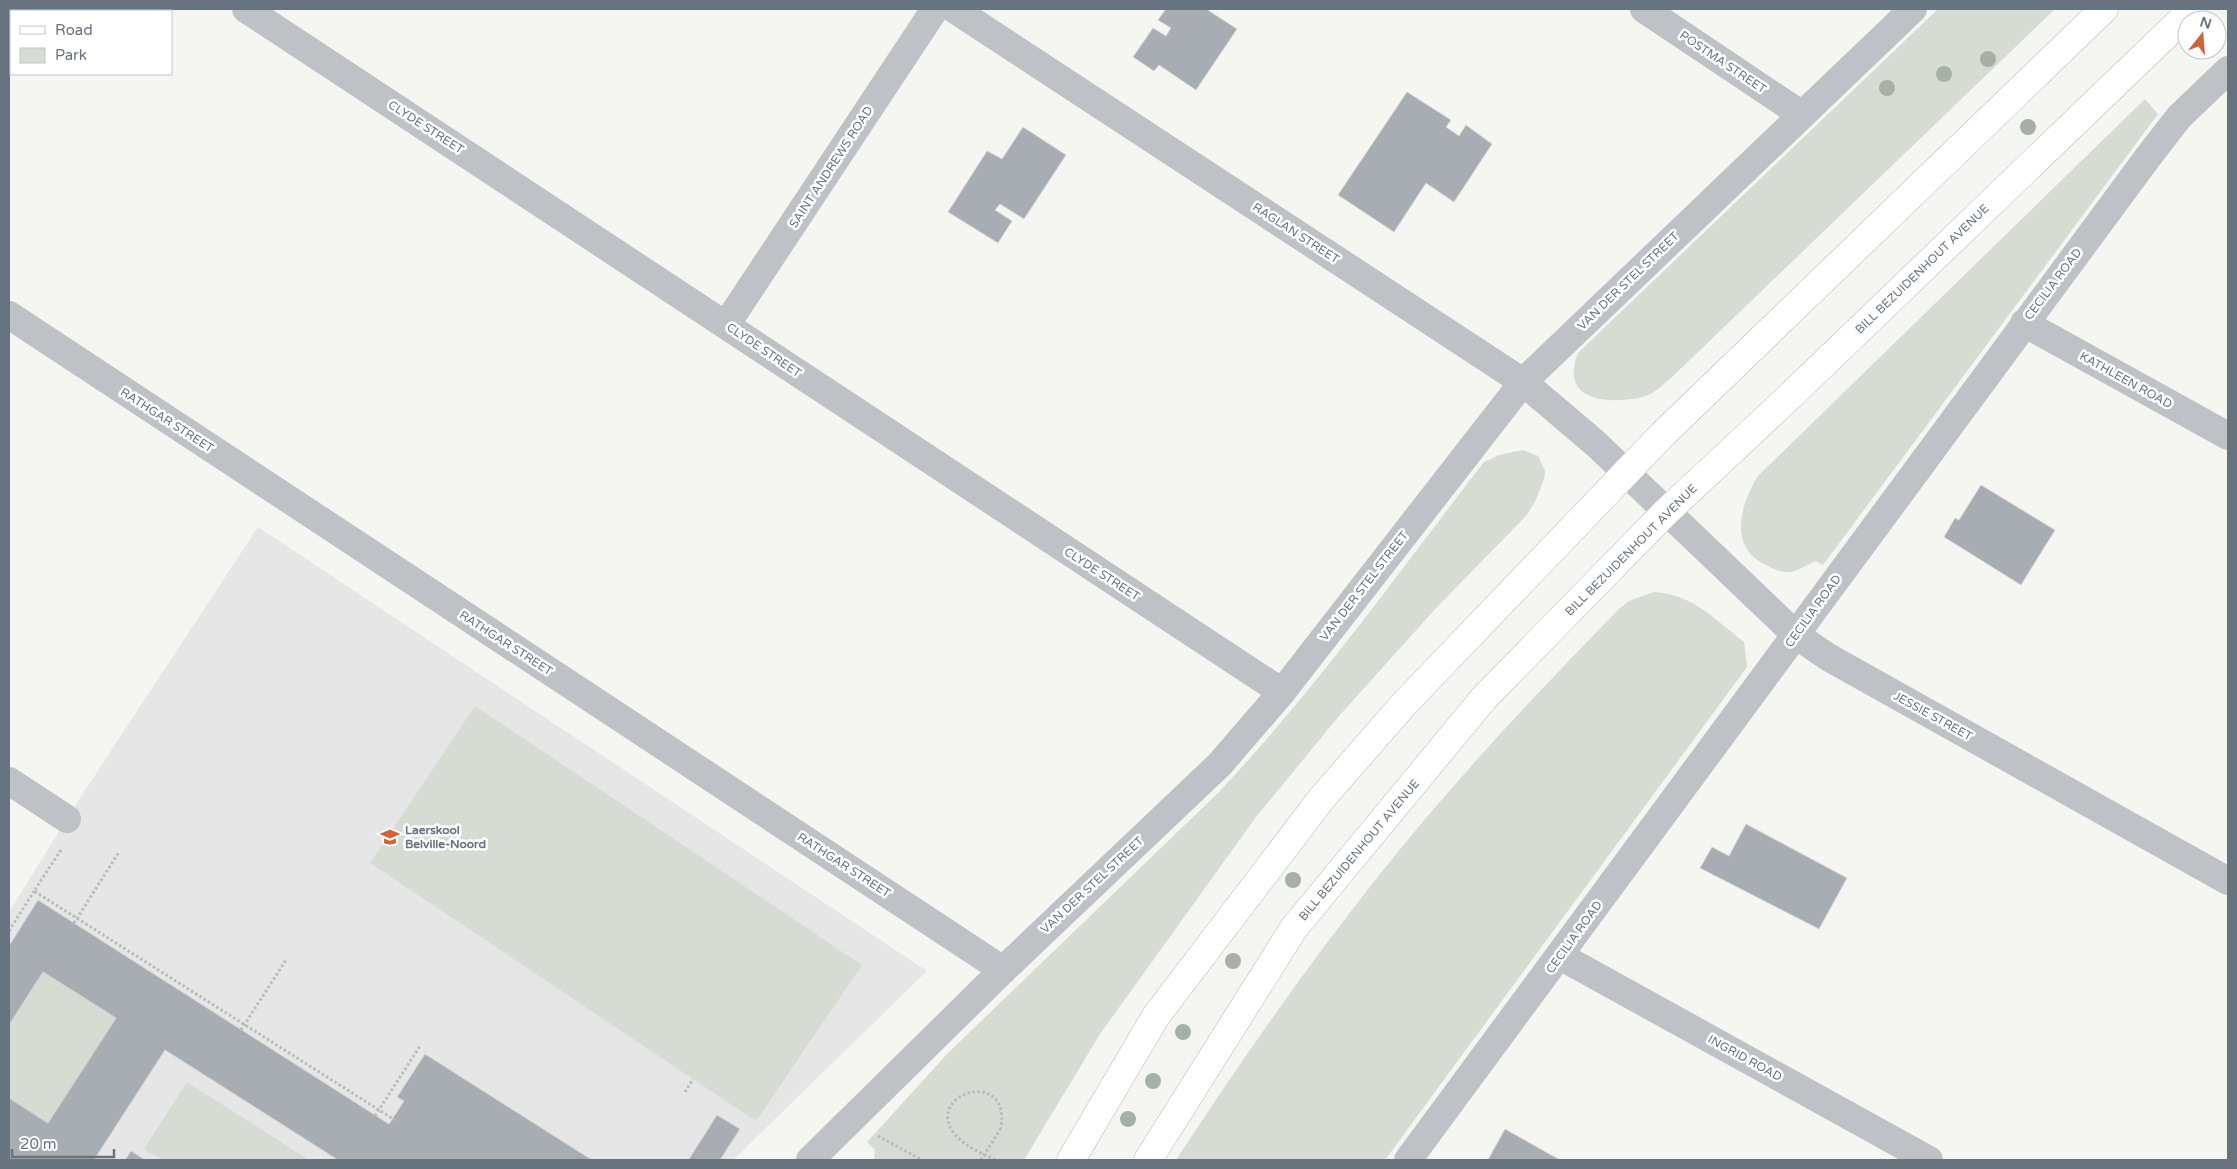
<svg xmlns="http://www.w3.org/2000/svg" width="2237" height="1169" viewBox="0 0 2237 1169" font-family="'Varela Round',sans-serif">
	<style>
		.built { fill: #e5e6e5 }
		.green { fill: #d6dbd3 }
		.building { fill: #a7adb3; stroke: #d6d6d4 }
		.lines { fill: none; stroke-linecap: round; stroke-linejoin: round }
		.secondary-casing { stroke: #b3b7bb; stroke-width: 29 }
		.path { stroke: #b8babc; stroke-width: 3; stroke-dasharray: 2.5 2.5; stroke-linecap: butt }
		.street { stroke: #bec1c5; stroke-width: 28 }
		.secondary { stroke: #fff; stroke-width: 28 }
		.path-bridge { stroke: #b8babc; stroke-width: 3; stroke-dasharray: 2.5 2.5; stroke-linecap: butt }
		.tree { fill: #a7b0a4 }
		.labels { text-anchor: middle; stroke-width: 5; stroke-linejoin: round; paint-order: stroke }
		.street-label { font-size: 12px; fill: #67737f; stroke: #fff }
		.poi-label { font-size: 12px; font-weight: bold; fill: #67737f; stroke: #fff; text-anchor: start }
	</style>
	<rect width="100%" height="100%" fill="#f5f5f2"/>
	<path class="built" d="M258,527L927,971L733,1160H9V912L80,798Z"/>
	<g class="green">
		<path d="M1938,9H2055L1670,379C1663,384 1656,392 1648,395C1640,399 1630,399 1621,400C1589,402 1563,390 1578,353Z"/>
		<path d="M2145,99L2158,114L1823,565L1816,561C1808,564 1796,573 1787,572C1778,572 1770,567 1762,563C1728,544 1742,503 1757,477Z"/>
		<path d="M1523,450L1538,456L1545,471L1544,479L1535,502L1526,516L1437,607L1339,716L1256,817L1100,1034L1024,1160H874L875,1150L867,1142L947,1054L1219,792C1316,689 1398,573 1484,462L1499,455Z"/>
		<path d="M1654,592C1694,595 1714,619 1744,642L1747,667L1385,1160H1176C1240,1062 1307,966 1380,874C1454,781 1535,695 1618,610L1629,601Z"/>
		<path d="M475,706L862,965L756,1121L370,863Z"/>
		<path d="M43,972L116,1018L48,1123L9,1098V1025Z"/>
		<path d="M187,1082L309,1160H162L144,1149Z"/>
	</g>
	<g class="building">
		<path d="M1166,9H1206L1237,29L1196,90L1159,65L1154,71L1133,57L1153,28L1166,36L1171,28L1158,20Z"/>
		<path d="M1407,92L1451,120L1446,127L1459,136L1466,125L1492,144L1454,202L1426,183L1394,232L1338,195Z"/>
		<path d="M1023,127L1066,155L1024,219L1000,204L995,210L1012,221L998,243L948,212L987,151L1002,159Z"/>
		<path d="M1981,485L2055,530L2021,585L1944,537L1955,518L1959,520Z"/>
		<path d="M1746,824L1847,878L1819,929L1700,868L1712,847L1729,856Z"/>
		<path d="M38,900L389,1124L404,1101L397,1097L425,1054L592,1160H338L165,1050L94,1160H9V1098L48,1123L116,1018L43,972L9,1025V946Z"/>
		<path d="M717,1115L740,1129L720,1160H690L689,1159Z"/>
		<path d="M1505,1129L1560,1160H1488Z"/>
		<path d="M131,1151L145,1160H125Z"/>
	</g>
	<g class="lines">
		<g class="secondary-casing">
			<g id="secondary">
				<path d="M1071,1160L1156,1016L1322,798L1404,704L1663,434L2104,9"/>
				<path d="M1148,1160L1294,928L1484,698L1666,512L1786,400L2193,9"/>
			</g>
		</g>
		<g class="path">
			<path d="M61,850L34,891L398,1122"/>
			<path d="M74,923L119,852"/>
			<path d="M9,931L34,891"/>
			<path d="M241,1030L286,960"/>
			<path d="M685,1092L693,1079"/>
			<path d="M375,1116L420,1046"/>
			<path d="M878,1136L922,1160"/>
			<path d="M981,1160L1001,1128"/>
		</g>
		<g class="street">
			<path d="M246,9L1282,692"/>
			<path d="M954,9L1523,382L1595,443L1796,635L1828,657L2228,881"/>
			<path d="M1644,9L1802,115"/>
			<path d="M9,315L1003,970"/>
			<path d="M2024,323L2228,436"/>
			<path d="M726,325L935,9"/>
			<path d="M9,781L67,819"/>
			<path d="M1560,956L1929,1160"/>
			<path d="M810,1160L1003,970L1220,764L1282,692L1523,382L1913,9"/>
			<path d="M1408,1160L2148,157L2179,117L2228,70"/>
		</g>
		<use href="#secondary" class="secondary"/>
		<path class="path-bridge" d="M995,1160C982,1153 963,1146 954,1133C924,1094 1011,1066 1001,1128"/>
	</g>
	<g class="tree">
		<circle cx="1988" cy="59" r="8"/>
		<circle cx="1944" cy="74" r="8"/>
		<circle cx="1887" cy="88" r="8"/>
		<circle cx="2028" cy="127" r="8"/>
		<circle cx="1293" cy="880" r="8"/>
		<circle cx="1233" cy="961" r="8"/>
		<circle cx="1183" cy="1032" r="8"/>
		<circle cx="1153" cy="1081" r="8"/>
		<circle cx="1128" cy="1119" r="8"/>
	</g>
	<defs>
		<g id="school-bare" transform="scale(1.5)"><path d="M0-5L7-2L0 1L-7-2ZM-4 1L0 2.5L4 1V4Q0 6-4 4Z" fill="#cd643a" stroke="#fff" stroke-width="2.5" paint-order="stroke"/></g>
	</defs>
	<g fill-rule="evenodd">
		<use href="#school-bare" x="390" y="837"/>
	</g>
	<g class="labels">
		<g class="street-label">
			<text transform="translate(1723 62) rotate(34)" y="4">POSTMA STREET</text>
			<text transform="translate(426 127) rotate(33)" y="4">CLYDE STREET</text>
			<text transform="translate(831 167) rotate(-57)" y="4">SAINT ANDREWS ROAD</text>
			<text transform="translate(1296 233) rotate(33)" y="4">RAGLAN STREET</text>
			<text transform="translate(1922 269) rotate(-44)" y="4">BILL BEZUIDENHOUT AVENUE</text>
			<text transform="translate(1628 281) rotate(-44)" y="4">VAN DER STEL STREET</text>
			<text transform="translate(2053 284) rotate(-53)" y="4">CECILIA ROAD</text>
			<text transform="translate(764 350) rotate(34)" y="4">CLYDE STREET</text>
			<text transform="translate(2126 380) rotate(29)" y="4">KATHLEEN ROAD</text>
			<text transform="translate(167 420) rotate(33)" y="4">RATHGAR STREET</text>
			<text transform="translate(1631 550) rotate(-45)" y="4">BILL BEZUIDENHOUT AVENUE</text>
			<text transform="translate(1102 574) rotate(33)" y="4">CLYDE STREET</text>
			<text transform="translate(1364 586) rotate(-52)" y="4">VAN DER STEL STREET</text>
			<text transform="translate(1813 611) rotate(-54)" y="4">CECILIA ROAD</text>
			<text transform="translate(506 643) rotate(33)" y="4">RATHGAR STREET</text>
			<text transform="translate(1933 716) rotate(29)" y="4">JESSIE STREET</text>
			<text transform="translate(1359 850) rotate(-50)" y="4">BILL BEZUIDENHOUT AVENUE</text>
			<text transform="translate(844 865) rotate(33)" y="4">RATHGAR STREET</text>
			<text transform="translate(1092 885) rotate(-43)" y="4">VAN DER STEL STREET</text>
			<text transform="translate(1574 937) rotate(-54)" y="4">CECILIA ROAD</text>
			<text transform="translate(1745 1058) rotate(29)" y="4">INGRID ROAD</text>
		</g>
		<g class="poi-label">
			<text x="405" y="834">Laerskool<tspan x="405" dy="14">Belville-Noord</tspan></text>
		</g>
	</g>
	<rect width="2237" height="1169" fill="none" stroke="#67737f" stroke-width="20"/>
	<rect x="10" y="10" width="162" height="65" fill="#ffffff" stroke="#c2c7cc"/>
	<rect x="20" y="26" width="25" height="8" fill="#ffffff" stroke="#c2c7cc"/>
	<text x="55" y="35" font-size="15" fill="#67737f">Road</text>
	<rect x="20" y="48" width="25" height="15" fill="#d6dbd3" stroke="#c2c7cc"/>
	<text x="55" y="60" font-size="15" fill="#67737f">Park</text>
	<g transform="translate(2202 35) rotate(17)"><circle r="24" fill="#ffffff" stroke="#c2c7cc"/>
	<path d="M0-4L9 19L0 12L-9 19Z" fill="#cd643a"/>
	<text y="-8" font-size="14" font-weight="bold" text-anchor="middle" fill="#67737f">N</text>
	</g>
	<path d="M12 1149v8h102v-8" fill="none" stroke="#67737f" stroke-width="2.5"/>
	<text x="20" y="1149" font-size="15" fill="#67737f" stroke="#ffffff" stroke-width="4" paint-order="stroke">20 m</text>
</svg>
